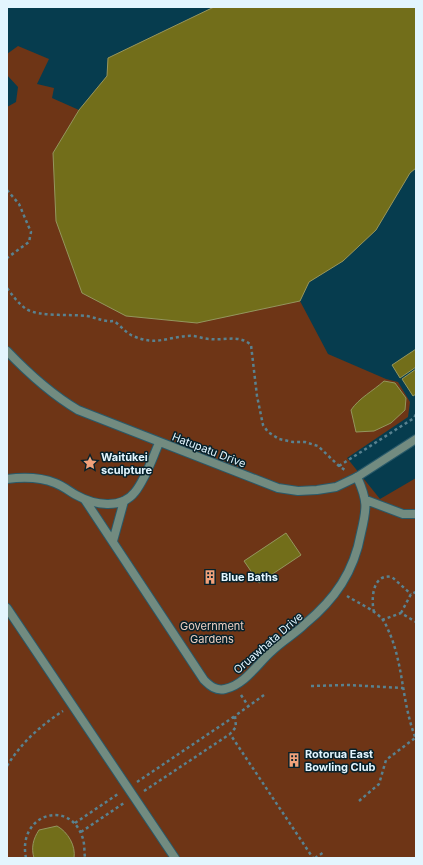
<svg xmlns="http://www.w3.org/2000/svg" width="423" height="865" viewBox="0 0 423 865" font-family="Inter,sans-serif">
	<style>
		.green { fill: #6e3516 }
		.water { fill: #726e1a; stroke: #94965e }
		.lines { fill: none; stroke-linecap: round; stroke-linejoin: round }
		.lane-casing { stroke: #295a6a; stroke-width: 10 }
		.street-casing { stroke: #295a6a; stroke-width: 10 }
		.path { stroke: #598290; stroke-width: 2.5; stroke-dasharray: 3 3; stroke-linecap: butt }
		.lane { stroke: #728b80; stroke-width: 8 }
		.street { stroke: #728b80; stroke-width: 8 }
		.labels { text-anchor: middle; stroke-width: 3; stroke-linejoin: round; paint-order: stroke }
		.street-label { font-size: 11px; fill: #e3f5fe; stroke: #06212b }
		.poi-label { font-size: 11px; font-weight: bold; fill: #e3f5fe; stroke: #06212b; text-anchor: start }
		.park-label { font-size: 11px; fill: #eecfc1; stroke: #06212b }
	</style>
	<rect width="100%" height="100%" fill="#063c4e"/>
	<path class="green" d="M214 7H416V168L410 173 376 230 343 261 309 282 300 301 328 354 386 379 398 382 410 402 408 417 347 458 380 499 416 478V858H7V107L16 102 18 87 7 75V54L18 46 49 59 37 84 54 88 52 98 79 110 107 76 108 58Z"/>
	<path class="water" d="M214 7H416V168L410 173 376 230 343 261 309 282 300 301 197 323 126 316 82 293 56 221 53 153 79 110 107 76 108 58Z
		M416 349V367L400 378 392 365Z
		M416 369V394L413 396 402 379Z
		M384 381 395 383 406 398 405 410 391 423 374 431 356 432 351 410C359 398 373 391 384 381Z
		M286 533 301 555 259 583 244 561Z
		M57 826C68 832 76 846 74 858H34C31 848 33 839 39 830Z"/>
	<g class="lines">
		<defs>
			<path id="lane" d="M85 500 204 680C210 686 216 691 225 689 245 685 258 663 272 651 282 641 295 634 305 624 335 599 354 572 361 533 367 508 368 501 357 477
				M366 500 403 514H416
				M113 541 124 501"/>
			<path id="street" d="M7 351C29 374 51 394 78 410L278 488 298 491 317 490 336 487 357 477 416 439
				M7 479C23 477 40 477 55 483 63 486 69 491 76 495 94 505 121 510 135 492 146 478 152 459 159 443
				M7 608 175 858"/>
		</defs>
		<use href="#lane" class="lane-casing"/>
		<use href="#street" class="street-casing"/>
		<path class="path" d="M7 190 19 204 31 232 29 242 7 258
			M7 288C13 296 18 303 26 309 39 317 71 314 87 316 97 318 104 322 114 321 121 326 126 333 133 336 156 346 167 337 188 336 195 335 203 339 210 339 224 341 239 334 251 345L257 396 263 425 268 432 279 439 293 442H305L318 446 339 466 345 470
			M339 466 414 418 416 414
			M347 596C358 603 375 610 383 620 386 624 388 630 390 634 404 668 402 705 416 739
			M374 612C371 600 372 573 392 577L411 594
			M401 613 411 594 416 592
			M382 620 401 613 416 622
			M311 686 348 685 403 688
			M241 695 249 707
			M264 695 235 716 236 727 230 734 313 858
			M7 766C21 743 40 726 63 711
			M137 782 235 716
			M144 791 230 734
			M359 801 379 784 386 760 415 738
			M75 823 118 794
			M81 832 124 803
			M26 858C17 814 69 799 82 836 85 843 84 851 85 858
			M315 858 324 852"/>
		<use href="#lane" class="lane"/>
		<use href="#street" class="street"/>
	</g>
	<defs>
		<symbol id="sight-bare" viewBox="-9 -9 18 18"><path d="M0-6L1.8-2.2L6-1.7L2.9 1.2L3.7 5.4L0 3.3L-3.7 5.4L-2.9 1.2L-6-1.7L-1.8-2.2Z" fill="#f1a27b" stroke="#06212b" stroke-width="2.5" paint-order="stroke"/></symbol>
		<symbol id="building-bare" viewBox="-9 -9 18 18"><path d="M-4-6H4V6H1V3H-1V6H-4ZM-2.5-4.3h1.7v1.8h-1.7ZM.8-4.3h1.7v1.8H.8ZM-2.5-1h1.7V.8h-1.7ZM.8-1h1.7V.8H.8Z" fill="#f1a27b" stroke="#06212b" stroke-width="2.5" paint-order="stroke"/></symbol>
	</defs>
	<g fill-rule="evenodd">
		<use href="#sight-bare" x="80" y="453" width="20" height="20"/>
		<use href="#building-bare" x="200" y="567" width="20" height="20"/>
		<use href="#building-bare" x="284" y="750" width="20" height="20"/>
	</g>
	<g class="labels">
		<g class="street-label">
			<text transform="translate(209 450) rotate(21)" y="4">Hatupatu Drive</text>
			<text transform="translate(268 643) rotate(-41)" y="4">Oruawhata Drive</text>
		</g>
		<g class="poi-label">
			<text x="101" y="461">Waitūkei<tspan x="101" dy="13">sculpture</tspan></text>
			<text x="221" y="581">Blue Baths</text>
			<text x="305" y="758">Rotorua East<tspan x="305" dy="13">Bowling Club</tspan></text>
		</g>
		<g class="park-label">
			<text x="212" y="630">Government<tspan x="212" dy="13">Gardens</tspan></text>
		</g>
	</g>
	<rect width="423" height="865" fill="none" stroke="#e3f5fe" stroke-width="16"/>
</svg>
